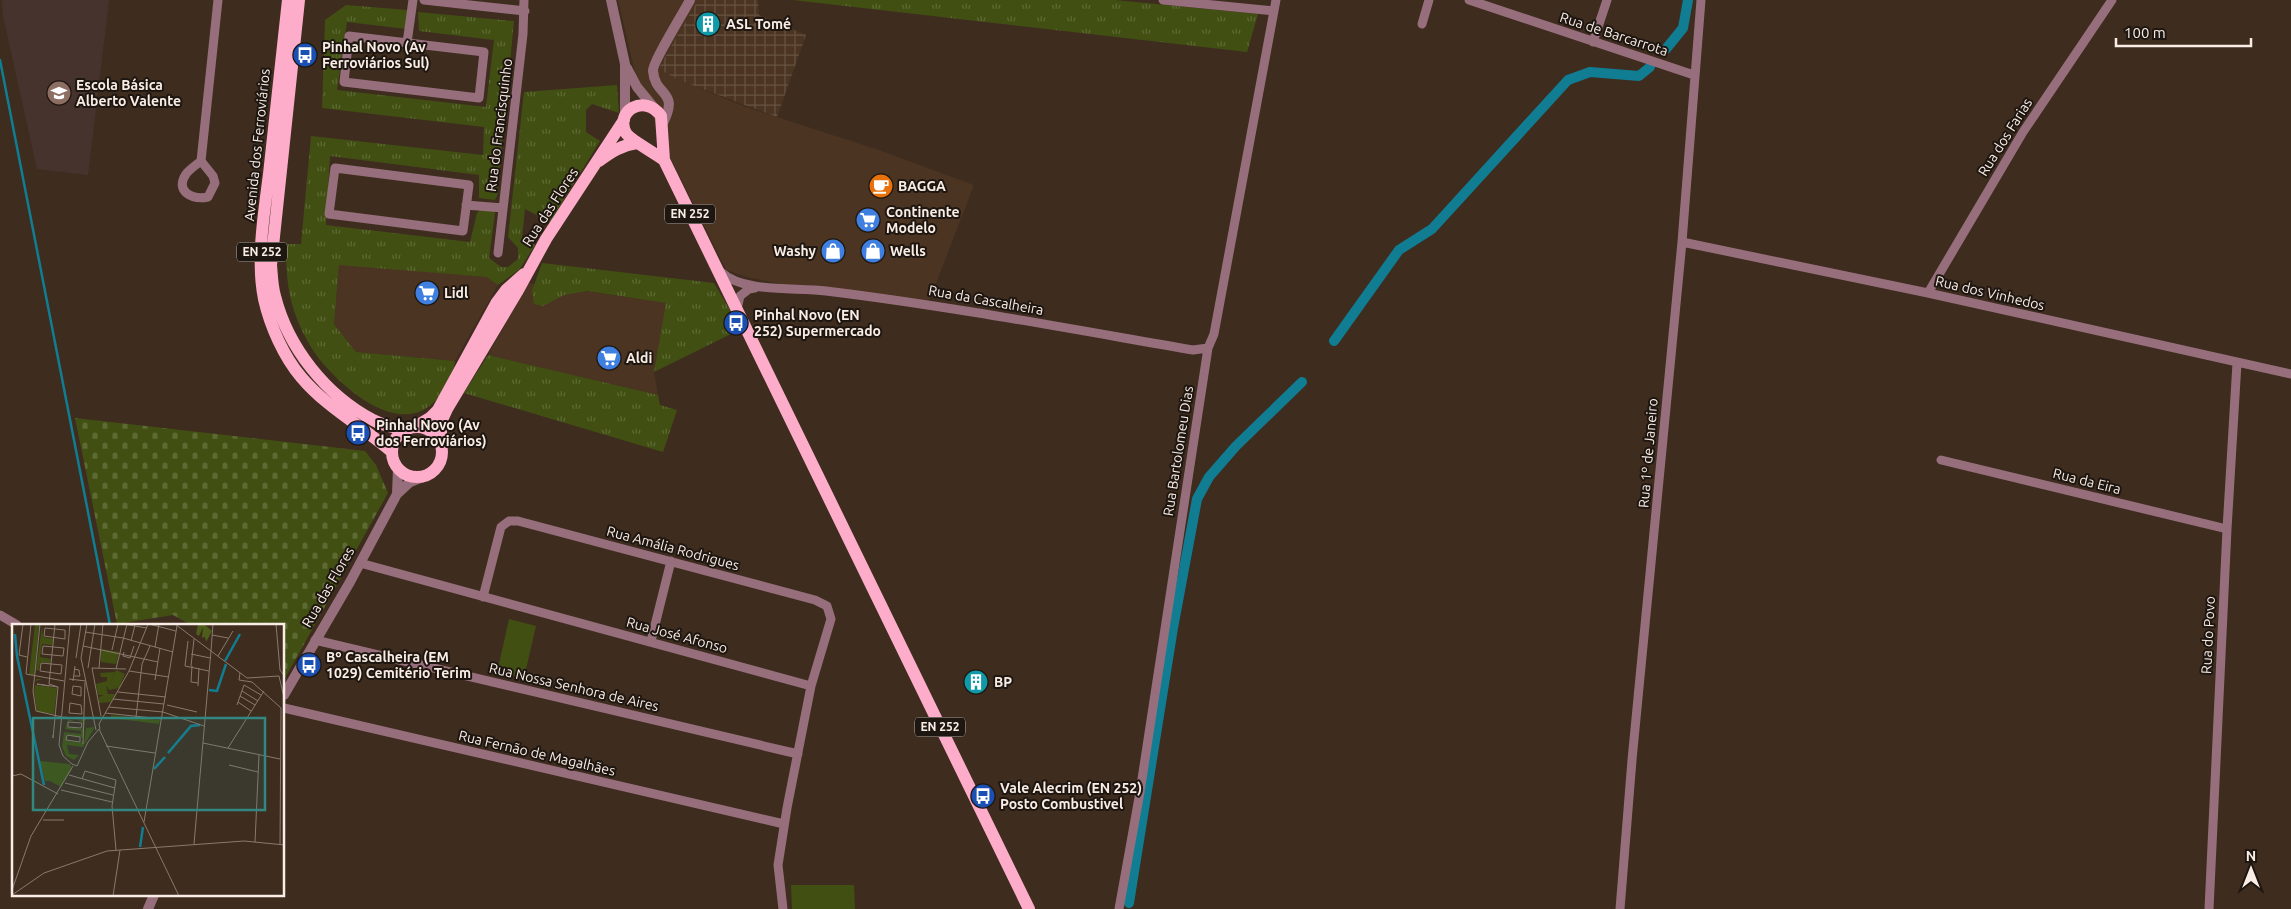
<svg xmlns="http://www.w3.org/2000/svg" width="2291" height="909" viewBox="0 0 2291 909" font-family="Ubuntu,sans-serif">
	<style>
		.built { fill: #4b3422 }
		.industrial { fill: url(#industrial-grid) }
		.education { fill: #46332d }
		.grass { fill: url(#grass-tufts) }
		.cemetery { fill: url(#cemetery-stones) }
		.garden { fill: #415012 }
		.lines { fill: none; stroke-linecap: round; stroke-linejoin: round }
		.stream { stroke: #107d93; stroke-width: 2.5 }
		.canal { stroke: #107d93; stroke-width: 10 }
		.minor { stroke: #976f7c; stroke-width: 9 }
		.tertiary { stroke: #976f7c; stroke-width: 10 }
		.primary { stroke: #fdadc9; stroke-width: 12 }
		.labels { text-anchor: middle; stroke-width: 4; stroke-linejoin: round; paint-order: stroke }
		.shield { fill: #1e1610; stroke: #b7aca5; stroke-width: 1 }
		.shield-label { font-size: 12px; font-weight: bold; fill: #f9ede5 }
		.poi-label { font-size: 14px; font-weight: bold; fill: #f9ede5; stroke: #1e1610; text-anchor: start }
		.street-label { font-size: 14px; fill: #f9ede5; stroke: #1e1610 }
		.inset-river { fill: none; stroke: #107d93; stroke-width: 2.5 }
		.inset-road { fill: none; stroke: #89796e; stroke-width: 1 }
		.view { fill: #328880; fill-opacity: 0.15; stroke: #328880; stroke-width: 2.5 }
		.inset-edge { fill: none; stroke: #f9ede5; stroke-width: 2.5 }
	</style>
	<defs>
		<pattern id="industrial-grid" width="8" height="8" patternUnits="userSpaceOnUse" patternTransform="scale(1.25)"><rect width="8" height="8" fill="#4b3422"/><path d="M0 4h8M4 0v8" fill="none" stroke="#665242"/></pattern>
		<pattern id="grass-tufts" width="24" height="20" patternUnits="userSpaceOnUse" patternTransform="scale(1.25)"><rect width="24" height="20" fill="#415012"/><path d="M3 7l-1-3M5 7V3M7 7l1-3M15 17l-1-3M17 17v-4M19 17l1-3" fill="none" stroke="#5d6a34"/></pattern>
		<pattern id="cemetery-stones" width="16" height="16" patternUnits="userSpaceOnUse" patternTransform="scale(1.25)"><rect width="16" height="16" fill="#415012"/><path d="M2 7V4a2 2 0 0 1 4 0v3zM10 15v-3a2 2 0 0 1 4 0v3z" fill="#5d6a34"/></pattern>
	</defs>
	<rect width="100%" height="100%" fill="#3e2c1f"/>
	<path class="built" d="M618 0H698L658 69 681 81 746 107 876 149 974 185 926 309 805 289 747 277 726 270 669 155 637 81Z
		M339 264 490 277 498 285 455 361 356 352 334 324Z
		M529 283 667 303 654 372 658 395 488 355Z"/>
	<path class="industrial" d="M698 0H758L759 15 806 35 777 117 681 81 658 69Z"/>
	<path class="education" d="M2 0H109L88 175 37 169 3 16Z"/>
	<path class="grass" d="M793 0H1115L1258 14 1247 52Z
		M346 5 407 10V29L347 22 337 90 486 107 494 40 419 31 418 12 514 21 497 196 495 200 479 198V175L330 156 326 225 470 242 477 213 480 210H493L495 213 489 258 501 267H508L518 259V248L508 237 524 92 617 85 619 113 592 104 586 110V132L600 141 550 222 525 209 522 237 535 245 520 269 498 285 487 277 339 265 334 324 356 352 455 361 454 367C449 377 444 391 436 400 403 436 353 396 329 370 315 356 304 337 297 319 287 294 286 270 286 244H301L311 136 483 155 484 127 322 108 325 20Z
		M542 263 714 283 741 329 654 372 666 303 587 291 564 295 543 306 534 304 532 291Z
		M488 355 658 395 660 405 677 410 663 452 464 393Z"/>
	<path class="cemetery" d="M75 418 365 451 376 465 388 493 284 680V625H191L173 615 117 624Z"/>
	<path class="garden" d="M509 619 536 626 524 678 497 673Z
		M791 885H854L855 909H792Z"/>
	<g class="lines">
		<path class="stream" d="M0 60 110 625"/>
		<path class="canal" d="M1666 49 1683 28 1688 0
			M1334 341 1399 250 1432 229 1568 80 1590 72 1639 76 1650 67
			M1129 903 1173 628 1197 499 1209 477 1236 446 1302 382"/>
		<path class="minor" d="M424 0 525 11
			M1163 0 1274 11
			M1469 0 1694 75
			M1422 24 1429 0
			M349 36 484 52 479 98 344 82Z
			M1593 42 1607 0
			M407 43 413 0
			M201 161C196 165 190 169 186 174 174 192 193 200 208 197L215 183 213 176 201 161 218 0
			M335 168 469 185 463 231 329 214Z
			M466 205 503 208
			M1682 242 1928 293 2291 374
			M498 253 523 34 524 0
			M721 272C743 293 795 287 826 291 949 306 1071 329 1193 350L1208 348
			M1928 293 2023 132 2112 0
			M737 309 740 296 749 289 755 288
			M1941 460 2227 529
			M360 563 811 686
			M483 597 501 527 509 521H518L815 600 827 606 831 619 811 686 787 808 778 865 783 909
			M0 615 17 625
			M315 640 798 754
			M651 641 671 561
			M284 708 784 824
			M1119 909 1140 792 1208 348 1214 334 1276 0
			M1620 909 1632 760 1682 242 1701 0
			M2209 909 2227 529 2237 363"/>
		<path class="tertiary" d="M611 0 625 64V115
			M627 68 637 87 655 109
			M663 123C680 90 655 97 653 71 652 63 684 12 690 0
			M397 494 398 468
			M284 695 350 582 397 494 410 482 423 477
			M148 909 154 895"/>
		<path class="primary" d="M288 0C282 58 275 116 269 174 264 214 256 259 264 299 270 326 284 357 301 377 327 408 362 426 392 452
			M299 0 271 265C272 275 272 286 275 296 288 348 326 395 373 420 383 426 395 427 406 430
			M664 160C656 154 629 139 626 133 614 111 645 93 661 116L664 160 1029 909
			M599 161C611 152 622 145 637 143
			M392 452a25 25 0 1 1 50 0a25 25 0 1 1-50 0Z
			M415 427 430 418 438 410 497 302 506 290 524 274
			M441 443V422L447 409 517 292 546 239 624 120"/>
	</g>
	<defs>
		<symbol id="building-disc" viewBox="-11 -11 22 22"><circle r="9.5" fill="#0f9aa8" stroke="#1e1610"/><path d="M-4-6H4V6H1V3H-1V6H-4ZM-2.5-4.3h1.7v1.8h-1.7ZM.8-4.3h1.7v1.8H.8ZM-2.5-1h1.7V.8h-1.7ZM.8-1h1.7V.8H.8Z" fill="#fff"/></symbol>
		<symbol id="bus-disc" viewBox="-11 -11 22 22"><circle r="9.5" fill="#1a4fb4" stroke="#1e1610"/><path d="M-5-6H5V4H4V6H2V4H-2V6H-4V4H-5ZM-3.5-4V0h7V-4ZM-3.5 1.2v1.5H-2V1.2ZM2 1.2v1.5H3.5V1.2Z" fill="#fff"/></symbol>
		<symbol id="school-disc" viewBox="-11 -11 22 22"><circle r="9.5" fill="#8d6e63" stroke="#1e1610"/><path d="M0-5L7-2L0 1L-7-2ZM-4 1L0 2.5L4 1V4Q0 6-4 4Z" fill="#fff"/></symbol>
		<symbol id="cafe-disc" viewBox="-11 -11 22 22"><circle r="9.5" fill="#e8710a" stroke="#1e1610"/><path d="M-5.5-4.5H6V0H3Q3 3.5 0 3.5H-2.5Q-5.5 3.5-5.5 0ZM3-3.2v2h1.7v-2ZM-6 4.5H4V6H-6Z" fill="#fff"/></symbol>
		<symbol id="supermarket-disc" viewBox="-11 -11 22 22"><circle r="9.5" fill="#3f7fe0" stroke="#1e1610"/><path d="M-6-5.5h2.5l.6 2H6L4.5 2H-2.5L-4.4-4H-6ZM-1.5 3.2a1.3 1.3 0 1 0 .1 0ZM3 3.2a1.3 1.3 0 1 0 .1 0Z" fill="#fff"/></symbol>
		<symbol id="shop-disc" viewBox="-11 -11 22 22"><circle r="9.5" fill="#3f7fe0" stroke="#1e1610"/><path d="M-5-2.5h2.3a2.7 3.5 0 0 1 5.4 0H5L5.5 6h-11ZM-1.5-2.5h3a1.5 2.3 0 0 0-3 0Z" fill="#fff"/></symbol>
	</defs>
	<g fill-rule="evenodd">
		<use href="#building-disc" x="694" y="10" width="28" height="28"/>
		<use href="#bus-disc" x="291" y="41" width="28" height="28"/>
		<use href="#school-disc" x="45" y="79" width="28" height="28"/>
		<use href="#cafe-disc" x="867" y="172" width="28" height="28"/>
		<use href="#supermarket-disc" x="854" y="206" width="28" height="28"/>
		<use href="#shop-disc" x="819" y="237" width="28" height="28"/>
		<use href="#shop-disc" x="859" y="237" width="28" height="28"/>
		<use href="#supermarket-disc" x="413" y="279" width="28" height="28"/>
		<use href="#bus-disc" x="722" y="309" width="28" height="28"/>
		<use href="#supermarket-disc" x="595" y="344" width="28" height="28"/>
		<use href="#bus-disc" x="344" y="419" width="28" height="28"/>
		<use href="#bus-disc" x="295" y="651" width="28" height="28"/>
		<use href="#building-disc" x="962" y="668" width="28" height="28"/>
		<use href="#bus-disc" x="969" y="782" width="28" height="28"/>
	</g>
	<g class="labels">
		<g class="shield">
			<rect x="665" y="204.5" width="50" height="19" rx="4"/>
			<rect x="237" y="242.5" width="50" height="19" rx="4"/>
			<rect x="915" y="717.5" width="50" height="19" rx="4"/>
		</g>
		<g class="shield-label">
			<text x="690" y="218">EN 252</text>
			<text x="262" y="256">EN 252</text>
			<text x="940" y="731">EN 252</text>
		</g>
		<g class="poi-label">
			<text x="726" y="29">ASL Tomé</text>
			<text x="322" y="52">Pinhal Novo (Av<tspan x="322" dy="16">Ferroviários Sul)</tspan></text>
			<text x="76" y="90">Escola Básica<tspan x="76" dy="16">Alberto Valente</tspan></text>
			<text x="898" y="191">BAGGA</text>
			<text x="886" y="217">Continente<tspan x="886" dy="16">Modelo</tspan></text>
			<text x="816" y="256" text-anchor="end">Washy</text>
			<text x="890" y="256">Wells</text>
			<text x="444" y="298">Lidl</text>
			<text x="754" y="320">Pinhal Novo (EN<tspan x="754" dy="16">252) Supermercado</tspan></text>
			<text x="626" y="363">Aldi</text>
			<text x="376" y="430">Pinhal Novo (Av<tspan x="376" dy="16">dos Ferroviários)</tspan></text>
			<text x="326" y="662">Bº Cascalheira (EM<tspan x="326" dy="16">1029) Cemitério Terim</tspan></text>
			<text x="994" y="687">BP</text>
			<text x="1000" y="793">Vale Alecrim (EN 252)<tspan x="1000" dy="16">Posto Combustivel</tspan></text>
		</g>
		<g class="street-label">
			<text transform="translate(1614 34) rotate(18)" y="5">Rua de Barcarrota</text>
			<text transform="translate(499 125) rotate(-83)" y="5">Rua do Francisquinho</text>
			<text transform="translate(2005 137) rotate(-58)" y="5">Rua dos Farias</text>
			<text transform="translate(257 145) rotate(-84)" y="5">Avenida dos Ferroviários</text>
			<text transform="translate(550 207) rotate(-57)" y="5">Rua das Flores</text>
			<text transform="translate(1990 293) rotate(13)" y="5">Rua dos Vinhedos</text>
			<text transform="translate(986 300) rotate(10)" y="5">Rua da Cascalheira</text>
			<text transform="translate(1178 451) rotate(-81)" y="5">Rua Bartolomeu Dias</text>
			<text transform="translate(1648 453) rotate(-85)" y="5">Rua 1º de Janeiro</text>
			<text transform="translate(2087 481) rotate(14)" y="5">Rua da Eira</text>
			<text transform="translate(673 548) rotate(15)" y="5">Rua Amália Rodrigues</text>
			<text transform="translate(328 587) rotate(-60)" y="5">Rua das Flores</text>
			<text transform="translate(677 635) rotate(15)" y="5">Rua José Afonso</text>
			<text transform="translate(2208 635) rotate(-87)" y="5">Rua do Povo</text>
			<text transform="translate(574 687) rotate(13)" y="5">Rua Nossa Senhora de Aires</text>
			<text transform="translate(537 753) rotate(13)" y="5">Rua Fernão de Magalhães</text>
		</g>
	</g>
	<g transform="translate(12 624)">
		<rect width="272" height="272" fill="#3e2c1f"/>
		<path d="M23 0H27L22 51H17ZM30 2 31 13 41 15 40 21 30 20 28 33 39 35 38 39 28 38 27 46H24ZM103 48 98 60 107 64 97 66 94 61 96 70H103L99 78 87 79V73L92 71H86L84 60 95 57V53H89L88 49ZM24 55H30L24 57 23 61 45 64 42 90 25 88 22 68ZM99 91 148 96 147 100 99 94ZM56 95 62 97H56L55 103 70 105 71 98 63 95 73 96 71 114 54 110V117L68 119 71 116 72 121 74 104 83 103 71 123 55 121 57 130 67 131 62 136 54 132 50 123 52 108 69 110V107L53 105Z" fill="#415012"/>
		<path d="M186 0 193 1 200 7 194 18 193 13 190 14 191 3 187 12 184 10Z" fill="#4d5d1a"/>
		<path d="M104 46 113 50 107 64 98 60ZM28 137 58 140 60 144 49 163 38 157H33Z" fill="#415012"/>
		<path d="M88 25 107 28 104 40 89 38Z" fill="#415012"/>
		<path class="inset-river" d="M3 10 5 32 32 161M213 37 228 10M197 66 205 67 214 40M156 129 179 102 188 101M142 145 153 133M128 223 131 203"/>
		<path class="inset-road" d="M11 0 7 31 15 33M19 0 14 50 52 57M28 0 21 67 24 87 50 93M58 0 47 121 51 132 60 140M75 0 69 34 84 106M111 0 135 4M137 0 164 7M163 0 199 27 182 220M201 0 199 27 235 54 267 52 273 78M264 0 268 46 273 53M33 4 53 6V15L32 12ZM73 8 111 14 161 28M200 11 216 14M119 17 123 1M176 17 173 42 197 47M31 22 52 24 51 32 30 30ZM71 22 146 38M143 23 147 0M100 26 106 0M112 28 111 32 118 34 122 22M179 30 198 34M206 32 221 7M64 34 69 0M29 39 50 41 49 50 28 47ZM179 42 182 15M180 42 179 58 186 59M76 44 83 0M80 44 89 92M80 44 114 45M87 44 91 0M104 45 115 0M117 47 136 0M117 47 157 53M228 49 227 56 240 58 269 84 268 221M62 52H68L67 46 62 45M57 55 74 57M143 56 148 24M61 57 63 42M37 60 43 0M37 62 25 60 46 63 37 60M61 62 69 63V72L60 70ZM186 62 187 44M230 67 246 77M106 68 154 73M228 72 243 81M101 75 152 80M226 78 239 87M58 79 69 81 70 90 57 89ZM155 81 185 88M225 81 232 61 249 71M97 83 151 88 192 102M93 89 150 95M51 93 74 95M124 93 130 40 138 22M56 98 70 99 69 104 56 103ZM88 105 87 100 117 47M41 111V114L46 63M55 111 68 113V118L54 116ZM191 119 268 135M71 120 73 58M94 122 143 129M216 124 252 67M60 140 65 142 76 118 87 105 167 272M217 141 246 148M57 151 103 164M0 152 9 150 46 170M70 155 73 147 104 156 100 182 104 226M53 159 101 171M49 166 100 178M31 196H52M132 198 165 2M243 218 247 131M0 266 19 212 61 142M0 271 32 249 95 227 232 217 273 221M101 272 108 226"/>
		<path class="view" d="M21 94H253V186H21Z"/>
		<rect width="272" height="272" class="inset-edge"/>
	</g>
	<g transform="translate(2251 869)" stroke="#1e1610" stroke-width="4" paint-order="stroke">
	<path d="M0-4L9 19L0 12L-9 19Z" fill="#f9ede5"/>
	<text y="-8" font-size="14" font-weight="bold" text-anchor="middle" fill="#f9ede5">N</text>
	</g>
	<path d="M2116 38v8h135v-8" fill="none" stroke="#f9ede5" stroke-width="2.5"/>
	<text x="2124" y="38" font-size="15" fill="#f9ede5" stroke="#1e1610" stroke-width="4" paint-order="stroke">100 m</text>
</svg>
